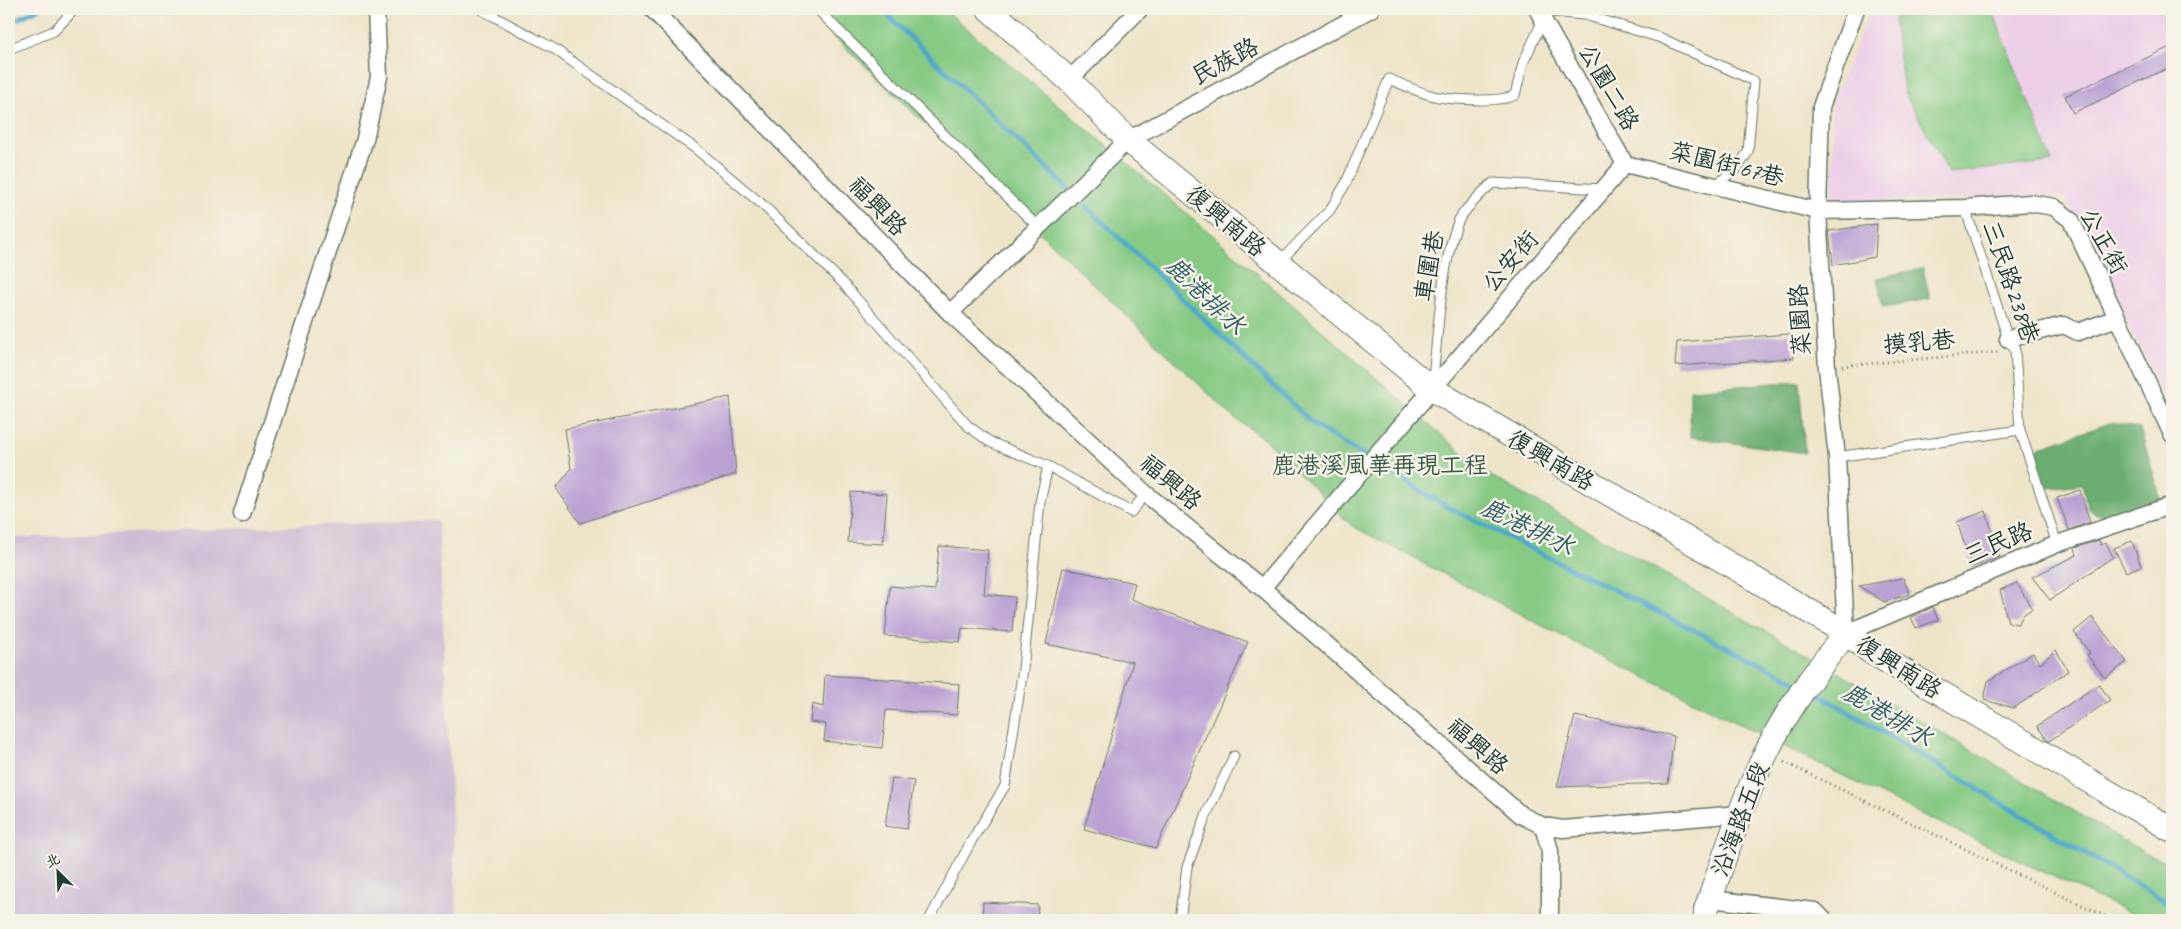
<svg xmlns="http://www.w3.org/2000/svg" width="2181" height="929" viewBox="0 0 2181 929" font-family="Caveat,'LXGW WenKai TC',sans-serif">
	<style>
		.built { fill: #edd0e8 }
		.industrial { fill: #ccbed4 }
		.green { fill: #86ca84; stroke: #52845c }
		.forest { fill: #6cae72; stroke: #467653 }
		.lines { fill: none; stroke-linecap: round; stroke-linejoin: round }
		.stream { stroke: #4ea7cc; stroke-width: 5 }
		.building { fill: #baa1d4 }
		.lane-casing { stroke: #677868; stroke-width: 11 }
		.street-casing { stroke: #677868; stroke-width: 19 }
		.secondary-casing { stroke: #677868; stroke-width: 26 }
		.path { stroke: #677868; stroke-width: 3; stroke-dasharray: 1 4; stroke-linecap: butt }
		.lane { stroke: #fff; stroke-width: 9 }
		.street { stroke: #fff; stroke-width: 16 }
		.secondary { stroke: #fff; stroke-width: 24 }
		.labels { text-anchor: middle; stroke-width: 5; stroke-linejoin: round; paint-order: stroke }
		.street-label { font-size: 24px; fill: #1f3d34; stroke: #f7f3e8 }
		.park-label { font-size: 24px; fill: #345944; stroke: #f7f3e8 }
		.water-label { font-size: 25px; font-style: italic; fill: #2d5d62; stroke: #f7f3e8 }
	</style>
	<rect width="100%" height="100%" fill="#f7f3e8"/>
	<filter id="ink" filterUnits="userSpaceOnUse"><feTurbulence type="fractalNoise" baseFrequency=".02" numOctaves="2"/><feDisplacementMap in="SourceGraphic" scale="10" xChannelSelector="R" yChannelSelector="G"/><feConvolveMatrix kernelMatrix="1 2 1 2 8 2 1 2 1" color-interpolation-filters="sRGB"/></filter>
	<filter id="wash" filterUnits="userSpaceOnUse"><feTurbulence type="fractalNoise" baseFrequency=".0096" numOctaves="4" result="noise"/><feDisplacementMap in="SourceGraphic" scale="20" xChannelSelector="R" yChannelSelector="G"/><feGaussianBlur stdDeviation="1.12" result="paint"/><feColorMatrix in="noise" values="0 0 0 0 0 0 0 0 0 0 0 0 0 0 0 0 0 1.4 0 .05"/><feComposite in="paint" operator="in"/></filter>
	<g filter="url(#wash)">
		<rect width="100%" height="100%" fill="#eee5c9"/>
		<path class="built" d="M1871 9H2161L2172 33V415L2064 196 1833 202 1832 102Z"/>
		<path class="industrial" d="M438 520 457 920H9V538Z"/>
		<path class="green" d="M805 9H944L1216 238 1484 472 1826 665 2142 851 2172 865V920H2145L1908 808 1564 637 1352 526 1263 438 1233 417Z
			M1910 9H1992L2052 162 1949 173 1904 92 1894 19Z"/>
		<path class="forest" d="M1923 268 1930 299 1883 307 1877 278Z
			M1799 381 1805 453 1690 437V390Z
			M2113 422 2140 429 2161 499 2106 519 2088 509 2082 484 2039 489 2038 448Z"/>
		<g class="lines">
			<path class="stream" d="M881 9 1314 425 1446 506 1800 683
				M9 23 38 9
				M1812 690 2172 905"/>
		</g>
		<g id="blocks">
			<path class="building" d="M2172 46V66L2073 113 2065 96Z
				M1877 224 1875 257 1833 265 1829 231Z
				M1790 334 1794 358 1675 366 1677 342Z
				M730 397 736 474 580 523 556 488 571 469 565 429Z
				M2080 490 2090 522 2069 530 2057 498Z
				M851 492 887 494 883 544 848 542Z
				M1986 511 2000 557 1972 567 1957 522Z
				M2099 540 2101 545 2106 543 2113 557 2050 600 2032 577 2077 555 2075 548Z
				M2132 541 2141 566 2126 572 2114 548Z
				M939 546 988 550 984 594 1015 597 1012 632 962 628 960 642 885 636 890 586 935 590Z
				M1063 568 1135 583 1131 599 1248 642 1156 848 1084 829 1133 662 1046 644Z
				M1903 578 1910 594 1884 602 1859 586Z
				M2017 583 2032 609 2024 614 2018 624 2008 622 2000 590Z
				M1933 607 1938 620 1916 628 1911 617Z
				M2092 617 2127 662 2105 678 2087 655 2090 653 2074 632Z
				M2056 650 2068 671 2014 708 1984 700 1988 681 2033 653 2040 664Z
				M825 675 959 684 957 715 886 710 882 748 824 741 826 724 810 722 812 704 823 707Z
				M2099 684 2110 700 2049 741 2047 740 2037 726Z
				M1575 716 1674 736 1668 783 1557 787Z
				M892 778 914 781 907 829 885 826Z
				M983 902 1038 905 1037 920H982Z"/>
		</g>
	</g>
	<g filter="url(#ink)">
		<use href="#blocks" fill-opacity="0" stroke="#677868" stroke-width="1"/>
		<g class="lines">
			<defs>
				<path id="lane" d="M480 9 553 48 696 149 764 206 842 282 968 426 990 442 1048 466 1040 502 1023 669 1005 786 972 840 929 920
					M817 9 1039 228
					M1538 11 1585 15 1661 38 1754 81 1748 152 1738 167 1717 184
					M9 49 54 31 75 9
					M1965 208 2008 339 2015 350 2020 430 2057 544
					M1279 262 1330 210 1346 183 1389 79C1403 85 1416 91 1430 95 1447 100 1500 103 1515 95L1523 63 1543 20
					M1432 387C1438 337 1440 269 1458 222 1461 213 1485 189 1493 183L1603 189
					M1837 457 2020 430
					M1048 466 1131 512 1146 494
					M1180 920 1187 867 1207 813 1234 756"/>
				<path id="street" d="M652 9 950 313 1146 494 1262 588 1521 815 1543 826 1563 829 1739 814
					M1537 9 1625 164
					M1856 9 1821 107 1818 211 1827 368 1837 457 1846 633 2057 544 2172 505
					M1069 80 1140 9
					M1625 164 1818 211 1965 208 2030 203 2054 207 2071 220 2172 434
					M950 313 1128 140 1371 9
					M2008 339 2064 325 2078 332 2117 318
					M242 514 365 139 379 77 376 9
					M1262 588 1625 164
					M1543 826 1550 851V920
					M1710 899 1815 911 1824 920"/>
				<path id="secondary" d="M989 9 1069 80 1128 140 1432 389 1846 633 1870 651 2172 830
					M1706 920V910C1725 857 1741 804 1766 753 1787 709 1816 671 1846 633"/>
			</defs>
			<use href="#lane" class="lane-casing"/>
			<use href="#street" class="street-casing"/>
			<use href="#secondary" class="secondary-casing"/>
			<path class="path" d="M1842 366 1998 352
				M1784 762 2113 920"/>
			<use href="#lane" class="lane"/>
			<use href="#street" class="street"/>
			<use href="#secondary" class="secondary"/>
		</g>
	</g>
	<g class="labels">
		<g class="street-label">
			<text transform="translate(1225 61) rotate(-28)" y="8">民族路</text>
			<text transform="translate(1609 87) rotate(60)" y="8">公園二路</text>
			<text transform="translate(1727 164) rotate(14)" y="8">菜園街67巷</text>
			<text transform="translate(878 206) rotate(46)" y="8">福興路</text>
			<text transform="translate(1226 221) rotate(40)" y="8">復興南路</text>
			<text transform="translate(2104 241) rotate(61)" y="8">公正街</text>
			<text transform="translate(1510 261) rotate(-49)" y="8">公安街</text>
			<text transform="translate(1429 266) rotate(-80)" y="8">車圍巷</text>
			<text transform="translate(2011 282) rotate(71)" y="8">三民路238巷</text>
			<text transform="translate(1800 320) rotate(-93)" y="8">菜園路</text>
			<text transform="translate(1919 342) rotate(-5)" y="8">摸乳巷</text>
			<text transform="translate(1551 460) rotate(30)" y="8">復興南路</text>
			<text transform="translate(1171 482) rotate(40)" y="8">福興路</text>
			<text transform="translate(1998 543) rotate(-23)" y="8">三民路</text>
			<text transform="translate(1899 667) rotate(32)" y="8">復興南路</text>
			<text transform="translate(1478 746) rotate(41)" y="8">福興路</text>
			<text transform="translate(1740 819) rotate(-69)" y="8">沿海路五段</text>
		</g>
		<g class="park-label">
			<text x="1380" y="473">鹿港溪風華再現工程</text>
		</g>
		<g class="water-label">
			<text transform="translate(1206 295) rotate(44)" y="9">鹿港排水</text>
			<text transform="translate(1528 526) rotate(26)" y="9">鹿港排水</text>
			<text transform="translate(1888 714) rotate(31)" y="9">鹿港排水</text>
		</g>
	</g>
	<rect width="2181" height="929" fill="none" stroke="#f7f3e8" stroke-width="30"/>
	<g transform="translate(58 872) rotate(336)" stroke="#f7f3e8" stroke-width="4" paint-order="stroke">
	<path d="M0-4L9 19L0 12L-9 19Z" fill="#1f3d34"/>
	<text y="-8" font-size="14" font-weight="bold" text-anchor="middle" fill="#1f3d34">北</text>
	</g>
</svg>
